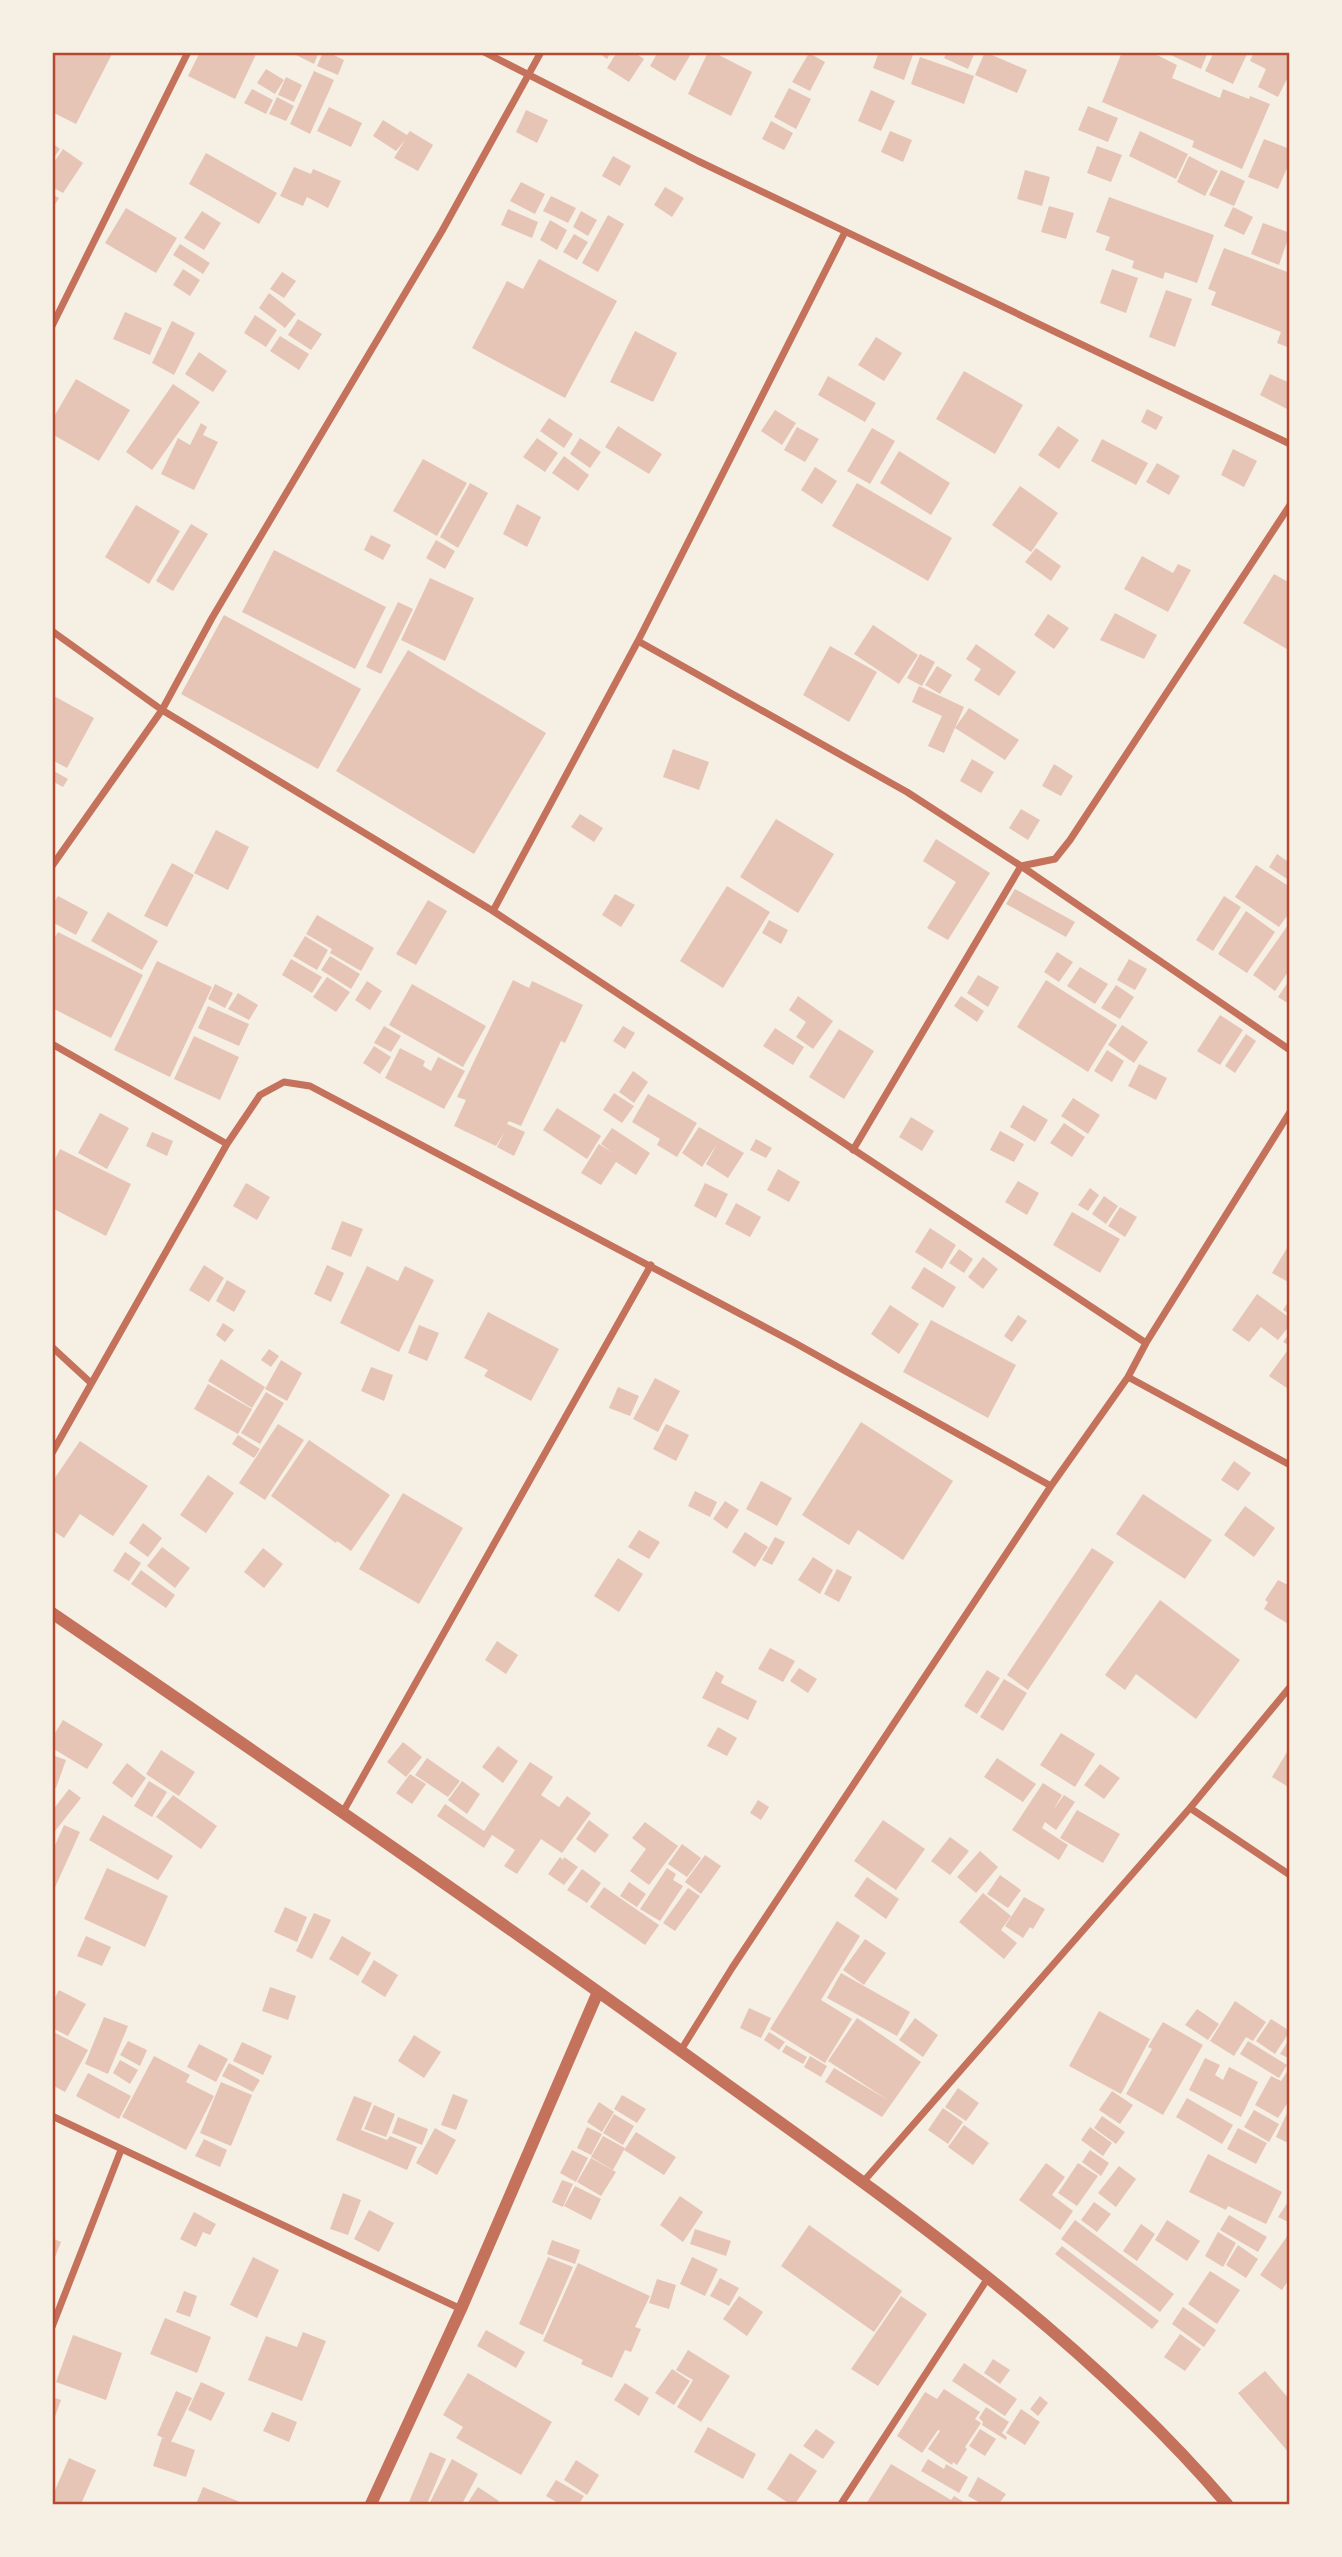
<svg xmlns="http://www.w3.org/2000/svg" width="1342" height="2557" viewBox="0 0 1342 2557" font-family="Quicksand,sans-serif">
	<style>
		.building { fill: #e6c5b7 }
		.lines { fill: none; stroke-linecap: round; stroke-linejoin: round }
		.minor { stroke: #c5725c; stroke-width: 7 }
		.tertiary { stroke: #c5725c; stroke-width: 12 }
		.neatline { fill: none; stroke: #b5482f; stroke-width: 2.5 }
	</style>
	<rect width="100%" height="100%" fill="#f6efe4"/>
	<path class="building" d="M52 52H113L76 124 52 112Z
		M200 52H257L235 99 188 76Z
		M290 52H319L314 64Z
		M323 52H328L344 60 338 75 317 66Z
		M597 52H611L607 59Z
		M617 52H634L644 59 629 82 607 68Z
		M658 52H692L675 81 650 66Z
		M708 52H713L752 72 731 116 688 94Z
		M879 52H914L904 80 873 68Z
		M947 52H975L968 69 944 58Z
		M985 52 1027 70 1017 93 975 75Z
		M1122 52H1151L1177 65 1172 78 1220 98 1223 89 1249 99 1250 96 1270 104 1242 169 1192 147 1194 141 1102 102Z
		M1164 52H1208L1201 69Z
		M1214 52H1248L1233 84 1205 71Z
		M1254 52H1290V73L1278 97 1258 87 1266 69 1250 61Z
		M809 53 825 62 810 91 792 82Z
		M920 57 974 76 964 104 911 84Z
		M266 69 284 80 275 94 257 83Z
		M314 71 334 80 310 134 290 124Z
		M286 77 302 85 294 102 278 95Z
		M789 88 811 99 796 129 774 117Z
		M252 89 273 100 266 114 244 103Z
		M871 90 895 101 881 131 858 121Z
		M277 97 294 106 286 121 269 114Z
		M1088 106 1118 118 1108 142 1078 130Z
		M329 107 362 123 351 147 317 131Z
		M526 110 548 120 537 143 516 132Z
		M383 120 407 135 410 131 433 145 418 171 394 158 405 140 396 151 373 136Z
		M771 121 793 133 784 150 762 139Z
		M890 131 912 140 903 162 881 152Z
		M1140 131 1188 154 1176 179 1129 156Z
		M1264 139 1290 149V161L1278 189 1248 177Z
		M52 143 60 149 52 160Z
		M1097 146 1122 155 1111 182 1087 173Z
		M63 149 83 163 63 193 52 187V165Z
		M206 153 277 193 259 224 189 184Z
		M613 156 631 166 620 186 602 176Z
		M1189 156 1218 171 1205 196 1177 182Z
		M294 167 311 174 313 169 341 181 328 208 307 197 303 206 280 196Z
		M1025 170 1050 177 1042 206 1017 199Z
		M1221 170 1245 181 1234 206 1209 195Z
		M521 182 545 194 535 214 510 201Z
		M665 187 684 198 672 217 654 205Z
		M52 194 59 198 52 209Z
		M551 196 576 208 568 223 543 211Z
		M1109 197 1214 235 1197 283 1165 272 1163 279 1132 268 1134 261 1105 250 1110 237 1096 232Z
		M1049 206 1074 213 1066 239 1041 232Z
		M1233 207 1253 217 1244 235 1224 226Z
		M126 208 177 238 156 273 105 243Z
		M508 209 538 222 532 238 501 225Z
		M202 211 221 223 204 250 184 238Z
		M581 211 597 220 588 236 573 227Z
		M608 215 624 224 598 272 582 263Z
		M550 220 567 230 557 250 540 240Z
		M1263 223 1290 233 1279 265 1251 254Z
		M574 234 588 242 577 260 563 252Z
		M180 244 210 263 203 274 173 255Z
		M1224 248 1290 273V348L1277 343 1281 332 1211 305 1216 292 1208 289Z
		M539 259 617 301 565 398 472 348 507 281 523 289Z
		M183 269 200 280 190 296 173 285Z
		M1112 269 1138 278 1126 313 1100 303Z
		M282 272 296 281 284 298 270 289Z
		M1166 290 1192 299 1175 347 1149 337Z
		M269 293 296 314 285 328 259 308Z
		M125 312 162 328 150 355 113 339Z
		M255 315 277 330 266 347 244 333Z
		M298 319 322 334 311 350 288 335Z
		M172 321 195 333 174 375 152 363Z
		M635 331 677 353 653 402 610 382Z
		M280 336 309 354 299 370 270 351Z
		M876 337 902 353 884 381 858 365Z
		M199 352 227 371 213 392 185 374Z
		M964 371 1023 405 995 454 936 419Z
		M1270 374 1290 383 1287 409 1260 395Z
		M828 376 876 403 865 422 818 395Z
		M76 379 130 410 99 461 52 434V420Z
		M173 384 200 402 152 470 126 452Z
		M1147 409 1163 417 1156 430 1141 422Z
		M775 410 796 423 782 445 761 431Z
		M549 418 573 434 564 448 540 431Z
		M201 423 207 427 203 435 218 442 194 490 161 474 178 438 190 445Z
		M618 426 662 454 649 474 605 447Z
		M1058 426 1079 440 1059 469 1038 455Z
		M797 427 819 439 805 462 784 450Z
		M872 428 895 441 870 484 847 471Z
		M537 438 558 453 545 472 523 457Z
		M580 438 601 452 590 468 570 454Z
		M1102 439 1148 463 1136 485 1091 461Z
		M1233 449 1257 461 1244 487 1221 475Z
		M899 451 950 483 931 515 880 483Z
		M564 456 589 475 578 491 552 473Z
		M423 459 467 483 437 536 393 511Z
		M1157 463 1180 476 1169 495 1146 482Z
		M815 467 837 481 822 504 801 490Z
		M470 483 488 493 458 548 440 537Z
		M857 483 952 538 928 581 832 526Z
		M1020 486 1058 513 1031 552 992 525Z
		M517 504 541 517 527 547 503 534Z
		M136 505 180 531 149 584 105 557Z
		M191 524 208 534 173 591 156 581Z
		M371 535 391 545 383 560 364 550Z
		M436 540 455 551 445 569 426 558Z
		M1036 548 1061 566 1051 581 1025 562Z
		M274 550 386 607 355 669 242 612Z
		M1142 556 1173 573 1178 564 1191 570 1168 612 1124 589Z
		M1274 574 1290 583V651L1243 623Z
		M430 578 474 598 445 661 401 640Z
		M398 602 413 609 381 674 366 667Z
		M1115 613 1157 635 1144 659 1100 640Z
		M1048 614 1069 628 1054 649 1034 635Z
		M224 615 361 689 318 769 181 694Z
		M873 625 918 655 899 684 854 654Z
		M976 644 1016 672 999 696 974 680 981 669 966 659Z
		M830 646 877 672 849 722 803 695Z
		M408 650 546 733 474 854 336 771Z
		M920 654 935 662 922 686 907 678Z
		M937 666 952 675 940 694 925 685Z
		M919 686 964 707 944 753 928 746 942 716 912 702Z
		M52 695 94 718 67 768 52 760Z
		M969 708 1019 740 1005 760 955 728Z
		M673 749 709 762 699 790 663 777Z
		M972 759 994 772 981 793 960 781Z
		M1054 764 1073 776 1061 796 1042 786Z
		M52 770 68 779 63 787 52 781Z
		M1021 809 1040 820 1028 840 1009 828Z
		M580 814 603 828 594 842 571 827Z
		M776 819 834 854 798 913 740 877Z
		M216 830 249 847 228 890 194 873Z
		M936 839 990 873 948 940 927 928 956 882 923 861Z
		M1277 854 1290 863V881L1269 867Z
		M172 863 194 875 167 927 144 916Z
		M1256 865 1290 887V912L1279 927 1235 897Z
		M727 886 770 912 723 988 680 961Z
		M1015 889 1075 922 1066 937 1006 904Z
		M615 894 635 905 621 927 602 915Z
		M58 896 88 912 76 935 52 922V905Z
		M1224 896 1241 907 1213 951 1196 940Z
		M428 900 447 911 416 965 396 954Z
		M1246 911 1275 932 1247 973 1218 954Z
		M108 912 158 941 142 970 91 941Z
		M317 915 374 948 361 971 330 953 332 949 306 934Z
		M769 920 788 930 781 944 762 933Z
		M1290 922V969L1275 991 1253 975Z
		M58 932 143 975 111 1038 52 1008V942Z
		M305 936 328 950 317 970 293 956Z
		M1057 952 1073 962 1059 982 1044 972Z
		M330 956 360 974 351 989 321 970Z
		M291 959 322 977 312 993 282 975Z
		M1129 959 1147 969 1135 990 1117 980Z
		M157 961 212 987 170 1077 114 1050Z
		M1080 967 1108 984 1095 1004 1067 986Z
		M978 975 999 987 988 1007 967 993Z
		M327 977 350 992 336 1012 313 997Z
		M1290 979V1002L1289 1004 1278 997Z
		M513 980 529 988 532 981 583 1005 565 1043 561 1041 521 1126 509 1121 507 1124 525 1132 514 1156 497 1147 504 1133 496 1146 454 1126 466 1100 457 1097Z
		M1046 980 1117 1025 1088 1072 1017 1027Z
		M367 981 382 991 370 1010 355 1000Z
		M215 984 233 993 225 1008 208 999Z
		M412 984 486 1026 463 1067 389 1025Z
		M1116 985 1134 997 1120 1019 1101 1008Z
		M238 993 258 1005 249 1020 228 1009Z
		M798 996 833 1021 813 1049 796 1037 806 1022 789 1010Z
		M961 996 984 1011 977 1022 954 1006Z
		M208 1006 249 1024 239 1046 198 1028Z
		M1220 1015 1243 1030 1220 1065 1197 1051Z
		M1122 1025 1148 1042 1134 1063 1108 1045Z
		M384 1026 401 1036 391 1052 374 1043Z
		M623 1026 635 1033 625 1049 613 1041Z
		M775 1028 804 1047 793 1065 763 1046Z
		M839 1029 874 1051 844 1099 809 1077Z
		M1246 1034 1256 1041 1235 1073 1225 1066Z
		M194 1036 239 1057 220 1100 174 1079Z
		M374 1046 391 1057 380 1074 363 1063Z
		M400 1048 425 1061 423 1066 431 1071 438 1057 465 1071 444 1109 385 1078Z
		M1107 1050 1124 1061 1112 1082 1094 1071Z
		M1139 1064 1167 1078 1156 1100 1128 1086Z
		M633 1071 648 1082 634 1103 619 1092Z
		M614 1093 634 1106 622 1123 603 1110Z
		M648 1094 697 1123 677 1157 657 1145 660 1139 632 1122Z
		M1073 1098 1100 1115 1088 1134 1061 1116Z
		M1023 1105 1048 1120 1035 1142 1010 1127Z
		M557 1108 601 1136 587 1159 543 1130Z
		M100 1113 129 1128 107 1169 78 1153Z
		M911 1117 934 1131 922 1151 899 1137Z
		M1064 1123 1085 1137 1072 1157 1050 1143Z
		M699 1127 744 1153 728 1178 706 1164 717 1144 702 1167 682 1153Z
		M612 1128 650 1153 636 1175 616 1162 601 1185 581 1173 599 1144 613 1153 601 1144Z
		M1000 1131 1024 1144 1014 1162 990 1150Z
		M152 1132 173 1141 167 1156 146 1146Z
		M756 1139 772 1148 766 1158 750 1150Z
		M60 1149 131 1184 106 1236 52 1208V1165Z
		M778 1169 800 1182 789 1202 767 1190Z
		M1018 1181 1039 1193 1027 1215 1005 1202Z
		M246 1183 270 1197 257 1220 233 1206Z
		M705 1183 728 1194 716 1218 694 1206Z
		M1090 1188 1099 1195 1088 1211 1078 1205Z
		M1104 1196 1118 1206 1106 1224 1092 1214Z
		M736 1203 761 1217 750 1237 725 1224Z
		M1120 1207 1137 1217 1125 1237 1108 1226Z
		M1072 1212 1120 1239 1100 1273 1053 1245Z
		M342 1221 363 1229 351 1257 331 1249Z
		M930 1228 956 1245 942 1269 915 1252Z
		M1290 1243V1283L1272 1273Z
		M959 1249 973 1259 964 1273 949 1263Z
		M983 1257 998 1269 983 1289 968 1277Z
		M204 1265 224 1278 209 1302 189 1290Z
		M327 1265 344 1273 331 1302 314 1294Z
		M367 1266 398 1281 405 1266 434 1280 399 1352 340 1323Z
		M924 1267 956 1287 943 1308 911 1288Z
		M227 1280 246 1291 234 1312 216 1301Z
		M1257 1294 1290 1318V1325L1278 1340 1261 1327 1249 1342 1232 1330Z
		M1290 1299V1314L1283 1310Z
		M890 1305 919 1324 899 1354 871 1334Z
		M488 1312 559 1349 531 1401 484 1376 488 1370 464 1358Z
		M1018 1315 1027 1321 1012 1342 1004 1336Z
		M931 1320 1016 1365 988 1418 903 1372Z
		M223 1323 234 1330 225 1342 216 1335Z
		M419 1325 439 1333 427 1361 408 1353Z
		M1290 1332V1346L1283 1342Z
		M1290 1347V1390L1269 1376Z
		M269 1349 279 1356 271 1367 261 1360Z
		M221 1359 265 1387 252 1408 208 1381Z
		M281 1360 302 1373 287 1401 265 1389Z
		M371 1367 393 1375 384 1401 361 1391Z
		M655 1378 680 1391 658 1432 633 1419Z
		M208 1384 252 1409 238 1434 194 1409Z
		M618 1387 639 1396 630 1416 609 1408Z
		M266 1392 284 1403 260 1444 241 1433Z
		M861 1422 953 1481 903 1560 858 1530 849 1545 802 1515Z
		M278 1424 304 1440 265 1500 239 1483Z
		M666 1424 689 1435 676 1461 653 1449Z
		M238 1435 260 1449 254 1458 232 1444Z
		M309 1440 390 1495 351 1551 337 1541 336 1543 271 1496Z
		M80 1441 148 1486 113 1536 80 1514 64 1538 52 1530V1482Z
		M1234 1461 1251 1473 1238 1491 1221 1480Z
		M208 1475 234 1493 206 1533 180 1515Z
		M761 1481 792 1498 777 1526 746 1509Z
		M695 1491 717 1502 710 1517 688 1506Z
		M403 1493 463 1528 419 1604 359 1569Z
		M1143 1494 1212 1540 1185 1579 1116 1534Z
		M725 1501 739 1510 727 1529 713 1519Z
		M1245 1506 1275 1528 1254 1557 1224 1535Z
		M143 1523 162 1538 148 1557 129 1543Z
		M639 1530 660 1542 649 1559 628 1547Z
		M745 1532 768 1547 755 1567 732 1552Z
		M775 1537 785 1542 772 1565 762 1560Z
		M162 1547 190 1568 175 1588 147 1566Z
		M263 1548 283 1564 264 1588 244 1572Z
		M1092 1548 1114 1562 1028 1690 1007 1675Z
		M125 1552 141 1563 129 1581 113 1571Z
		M813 1557 833 1570 820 1594 798 1580Z
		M618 1558 643 1574 619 1612 594 1596Z
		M837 1569 852 1577 839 1602 824 1594Z
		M141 1570 175 1595 166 1608 131 1584Z
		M1278 1580 1290 1586V1625L1264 1609 1268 1602 1265 1600Z
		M1160 1600 1240 1660 1196 1719 1136 1674 1125 1690 1105 1675Z
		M497 1641 518 1655 506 1674 485 1660Z
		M770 1648 795 1661 783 1682 758 1669Z
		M799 1668 817 1679 808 1693 790 1681Z
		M987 1670 1000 1678 977 1714 964 1706Z
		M716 1671 724 1676 721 1683 757 1701 748 1720 702 1698Z
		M1004 1679 1027 1693 1003 1731 980 1717Z
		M63 1720 103 1744 87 1769 52 1748V1738Z
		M718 1727 737 1738 727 1756 707 1746Z
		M1061 1733 1095 1754 1075 1787 1040 1765Z
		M403 1742 422 1757 406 1777 387 1762Z
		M498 1746 518 1761 503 1783 482 1767Z
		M1290 1747V1788L1272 1777Z
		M161 1750 195 1772 179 1796 146 1774Z
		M52 1755 66 1760 56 1788 52 1787Z
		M427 1758 460 1781 448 1797 415 1775Z
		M997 1758 1036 1784 1023 1802 984 1777Z
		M530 1762 553 1777 541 1795 559 1807 567 1796 591 1813 562 1853 541 1839 517 1874 504 1866 515 1850 492 1835 484 1848 437 1816 445 1804 484 1831Z
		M127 1763 146 1778 132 1798 112 1783Z
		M1100 1764 1120 1778 1104 1799 1084 1785Z
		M410 1774 426 1784 412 1804 396 1793Z
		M149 1781 167 1792 152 1817 134 1806Z
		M462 1781 480 1794 467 1814 448 1800Z
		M1043 1783 1062 1795 1053 1810 1064 1795 1075 1802 1056 1830 1045 1822 1042 1828 1068 1845 1059 1860 1012 1830Z
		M69 1789 81 1798 52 1835V1811Z
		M173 1795 217 1826 201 1849 156 1817Z
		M758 1800 769 1807 761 1820 750 1813Z
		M1077 1810 1120 1834 1103 1863 1060 1838Z
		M103 1815 173 1856 158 1880 89 1840Z
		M589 1820 609 1835 595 1853 576 1839Z
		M883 1820 925 1849 896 1890 854 1861Z
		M645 1822 678 1846 649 1885 630 1871 646 1849 632 1838Z
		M64 1825 80 1832 52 1894V1852Z
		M950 1837 969 1851 950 1875 931 1861Z
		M682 1844 701 1858 687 1877 668 1864Z
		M980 1851 998 1867 976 1893 957 1877Z
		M705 1855 721 1866 701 1894 685 1882Z
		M560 1857 563 1860 564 1857 578 1867 564 1885 548 1874Z
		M107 1868 168 1896 145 1947 84 1919Z
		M667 1868 676 1874 673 1880 683 1886 660 1921 640 1909Z
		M582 1869 601 1883 587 1903 567 1890Z
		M1000 1875 1021 1890 1008 1908 987 1894Z
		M867 1877 899 1899 886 1919 854 1896Z
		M629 1882 646 1894 637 1907 620 1896Z
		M604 1887 659 1925 645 1945 590 1907Z
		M688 1888 700 1896 675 1931 663 1923Z
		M983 1893 1011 1916 1001 1930 1017 1943 1004 1959 959 1922Z
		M1024 1897 1045 1909 1033 1929 1030 1927 1023 1938 1005 1926Z
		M285 1907 307 1917 297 1942 274 1932Z
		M314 1913 331 1920 312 1959 296 1951Z
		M837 1921 860 1936 821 2000 852 2019 825 2063 770 2029Z
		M86 1936 111 1947 102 1966 77 1956Z
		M342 1936 371 1953 358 1976 329 1959Z
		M865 1939 886 1953 864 1985 843 1970Z
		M374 1960 398 1975 385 1997 361 1982Z
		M841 1973 910 2012 897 2036 827 1998Z
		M270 1987 296 1996 288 2020 262 2011Z
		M59 1990 86 2004 68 2036 52 2028V2003Z
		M1235 2001 1266 2022 1253 2041 1246 2037 1234 2056 1210 2041Z
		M749 2008 771 2018 761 2038 740 2028Z
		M1197 2009 1219 2024 1208 2040 1185 2025Z
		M1099 2011 1150 2039 1121 2094 1069 2066Z
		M104 2017 128 2026 108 2074 85 2064Z
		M857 2018 921 2062 882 2117 825 2082 834 2068 888 2100 828 2061Z
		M915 2018 938 2035 923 2057 899 2040Z
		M1271 2019 1290 2031 1275 2054 1256 2041Z
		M1163 2022 1203 2045 1163 2115 1126 2094 1152 2049 1148 2047Z
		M52 2031 88 2050 65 2092 52 2085Z
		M769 2032 785 2042 779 2050 764 2040Z
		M414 2035 441 2052 424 2078 398 2061Z
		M1290 2038V2059L1280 2054Z
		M128 2041 147 2050 140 2066 120 2055Z
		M1248 2041 1287 2065 1279 2078 1240 2054Z
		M242 2042 272 2056 263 2075 233 2061Z
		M199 2044 228 2059 216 2082 187 2067Z
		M786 2045 807 2057 803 2064 782 2052Z
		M154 2056 190 2075 186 2082 214 2096 186 2150 122 2117Z
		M810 2056 827 2066 821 2077 804 2067Z
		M1205 2058 1220 2065 1215 2075 1223 2080 1229 2067 1258 2082 1241 2117 1189 2090Z
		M120 2060 138 2070 130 2084 113 2073Z
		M229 2063 260 2080 253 2092 222 2076Z
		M1290 2067V2099L1278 2118 1255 2105 1271 2076 1281 2081Z
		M88 2073 131 2096 119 2119 76 2096Z
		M221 2082 252 2095 231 2146 200 2133Z
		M958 2088 979 2103 966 2121 945 2107Z
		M1112 2091 1133 2105 1120 2124 1099 2110Z
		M453 2094 468 2100 456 2130 441 2125Z
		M622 2095 646 2109 637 2123 614 2109Z
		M354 2096 372 2103 361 2130 387 2140 390 2136 417 2147 407 2170 336 2140Z
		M1187 2098 1233 2125 1222 2144 1176 2117Z
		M599 2102 614 2112 602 2132 587 2122Z
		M374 2105 395 2114 386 2137 364 2129Z
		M943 2108 963 2122 948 2144 928 2130Z
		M1254 2110 1279 2124 1269 2142 1244 2127Z
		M1287 2113 1290 2114V2144L1276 2137Z
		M614 2114 634 2126 623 2145 603 2133Z
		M1102 2116 1125 2132 1116 2144 1094 2128Z
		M398 2117 428 2129 422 2145 392 2133Z
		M964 2125 989 2143 973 2165 948 2147Z
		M587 2127 602 2134 591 2155 577 2148Z
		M1090 2127 1112 2143 1103 2156 1081 2140Z
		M435 2128 456 2140 437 2175 416 2163Z
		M1238 2128 1267 2143 1256 2164 1227 2149Z
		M636 2132 676 2157 664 2175 624 2150Z
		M603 2136 625 2148 613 2170 591 2157Z
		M204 2139 227 2150 220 2167 195 2156Z
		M572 2150 588 2158 576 2182 560 2173Z
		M1090 2150 1109 2163 1101 2176 1082 2162Z
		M1208 2154 1282 2192 1266 2224 1228 2206 1226 2210 1189 2192Z
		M591 2158 616 2172 601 2196 577 2182Z
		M1046 2163 1065 2177 1052 2195 1073 2211 1060 2230 1019 2200Z
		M1078 2163 1098 2176 1077 2206 1058 2193Z
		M1119 2166 1136 2179 1116 2207 1098 2193Z
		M562 2180 573 2184 563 2207 552 2202Z
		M575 2186 601 2199 591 2220 564 2206Z
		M343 2193 361 2200 348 2235 330 2229Z
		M680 2196 703 2212 683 2242 660 2225Z
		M1290 2199V2223L1278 2217Z
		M1094 2202 1111 2214 1097 2232 1081 2220Z
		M369 2210 394 2223 379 2252 354 2239Z
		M194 2212 216 2224 210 2235 203 2232 196 2247 180 2239Z
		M1229 2215 1267 2237 1258 2252 1220 2230Z
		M1075 2220 1174 2294 1160 2312 1061 2239Z
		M1167 2220 1200 2241 1187 2261 1155 2240Z
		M1141 2224 1155 2234 1137 2261 1123 2251Z
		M809 2225 902 2291 874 2332 781 2266Z
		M695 2229 731 2241 726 2256 690 2244Z
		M1218 2232 1236 2243 1223 2267 1205 2256Z
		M1290 2232V2278L1282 2290 1260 2275Z
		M52 2238 61 2242 53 2262H52Z
		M552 2240 580 2250 575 2264 547 2254Z
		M1238 2245 1258 2259 1246 2278 1226 2265Z
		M1062 2246 1159 2321 1152 2329 1055 2254Z
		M253 2257 279 2270 257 2318 230 2305Z
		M548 2257 573 2267 543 2335 519 2324Z
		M692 2257 718 2269 705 2296 680 2284Z
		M578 2263 650 2296 635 2327 641 2329 631 2352 625 2350 612 2378 581 2364 583 2360 543 2341Z
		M1210 2271 1240 2290 1217 2324 1188 2304Z
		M720 2278 739 2288 729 2306 710 2296Z
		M657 2279 676 2285 669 2309 649 2303Z
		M184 2291 197 2296 190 2317 176 2312Z
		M739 2296 763 2312 747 2336 723 2319Z
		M901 2296 927 2314 878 2386 851 2369Z
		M1183 2307 1216 2330 1204 2347 1172 2324Z
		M165 2318 211 2337 197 2373 150 2354Z
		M486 2330 525 2352 516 2368 477 2346Z
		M303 2332 326 2341 302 2401 248 2380 266 2336 297 2347Z
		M1180 2334 1201 2349 1185 2371 1164 2357Z
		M73 2335 122 2353 106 2400 56 2382Z
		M688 2350 730 2376 701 2422 677 2407 693 2380 676 2370Z
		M993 2359 1010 2370 1000 2384 984 2373Z
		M964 2363 1017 2399 1005 2416 952 2381Z
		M672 2369 690 2381 674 2405 655 2393Z
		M1265 2371 1290 2400V2454L1238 2393Z
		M468 2373 552 2422 521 2475 456 2438 463 2427 443 2415Z
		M201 2382 225 2393 211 2421 188 2410Z
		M625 2383 649 2398 639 2416 614 2400Z
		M944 2389 980 2412 975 2419 981 2423 965 2447 967 2449 957 2465 953 2462 952 2465 928 2449 940 2431 938 2430 922 2453 897 2436 925 2392 937 2399Z
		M176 2391 192 2398 171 2442 157 2435Z
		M1040 2396 1048 2403 1038 2416 1030 2409Z
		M52 2397 61 2400 53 2422H52Z
		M986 2407 1009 2422 1002 2433 1007 2437 1006 2440 982 2425 983 2422 979 2418Z
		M1021 2409 1040 2422 1025 2445 1006 2433Z
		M272 2412 297 2422 289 2442 263 2431Z
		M708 2427 756 2454 743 2479 694 2452Z
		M816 2429 835 2442 823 2459 803 2446Z
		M980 2429 996 2439 985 2456 969 2446Z
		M162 2438 195 2450 186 2477 153 2466Z
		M430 2452 446 2459 427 2504H416L409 2502Z
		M790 2453 817 2471 795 2504H790L767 2489Z
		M69 2458 96 2470 81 2504H52V2497Z
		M452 2459 478 2474 462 2504H429Z
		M928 2459 944 2469 946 2464 968 2477 959 2493 921 2471Z
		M576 2460 599 2475 587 2495 564 2480Z
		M891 2464 951 2500 954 2496 967 2504H866Z
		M978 2477 1006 2494 999 2504H982L968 2496Z
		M556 2480 584 2496 579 2504H560L546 2496Z
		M203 2487 245 2504H196Z
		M478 2487 499 2501 497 2504H467Z"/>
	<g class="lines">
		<path class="minor" d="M484 52 698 161 1290 444
			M52 326 188 52
			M52 631 162 710 493 911 1146 1343
			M638 641 907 792 1021 866 1290 1050
			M52 866 162 710 212 618 442 231 541 52
			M493 911 638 641 845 232
			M52 1044 227 1144
			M853 1150 1021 866 1055 859 1070 840 1290 505
			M52 1347 91 1383
			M1128 1377 1290 1465
			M52 1453 227 1144 260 1095 284 1082 310 1086 795 1343 1051 1486
			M1190 1808 1290 1875
			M343 1812 651 1265
			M681 2050 732 1968 1051 1486 1128 1377 1146 1343 1290 1112
			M52 2116 461 2309
			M863 2182 1190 1808 1290 1687
			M52 2327 121 2150
			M841 2504 988 2278"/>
		<path class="tertiary" d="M52 1613C279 1768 506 1924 728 2085 904 2211 1086 2339 1227 2504
			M371 2504 461 2309 598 1992"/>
	</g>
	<rect width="1342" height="2557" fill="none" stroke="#f6efe4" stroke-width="108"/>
	<rect x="54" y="54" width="1234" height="2449" class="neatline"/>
</svg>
